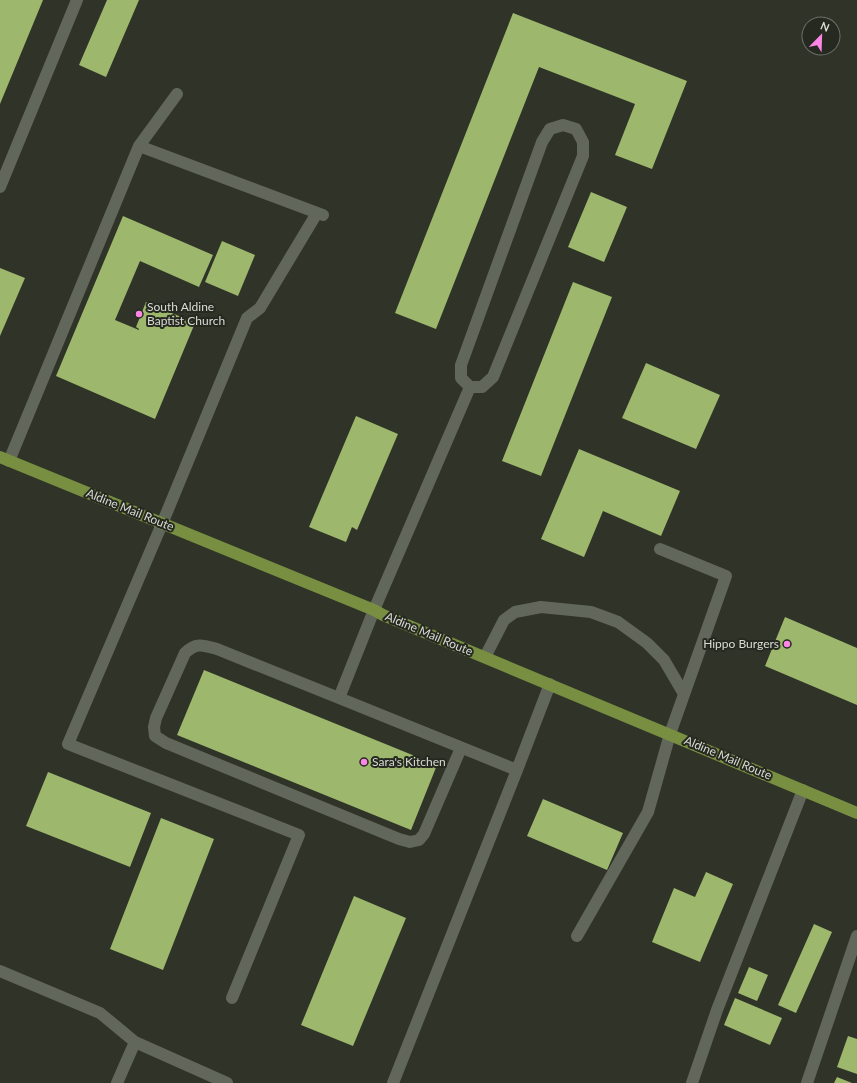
<svg xmlns="http://www.w3.org/2000/svg" width="857" height="1083" viewBox="0 0 857 1083" font-family="Lato,sans-serif">
	<style>
		.building { fill: #9db86c }
		.lines { fill: none; stroke-linecap: round; stroke-linejoin: round }
		.minor { stroke: #62675b; stroke-width: 12 }
		.major { stroke: #788f41; stroke-width: 12 }
		.poi-dot { fill: #fb86e5; stroke: #25291f; stroke-width: 1.5 }
		.labels { text-anchor: middle; stroke-width: 4; stroke-linejoin: round; paint-order: stroke }
		.poi-label { font-size: 12px; fill: #d9dcd5; stroke: #25291f; text-anchor: start }
		.street-label { font-size: 12px; fill: #d9dcd5; stroke: #25291f }
	</style>
	<rect width="100%" height="100%" fill="#2f3328"/>
	<path class="building" d="M0 0H43L0 104Z
		M107 0H139L106 77 79 65Z
		M513 13 687 81 652 169 615 155 635 104 539 67 436 329 395 313Z
		M591 192 627 207 604 262 568 247Z
		M123 216 213 255 199 287 140 261 115 320 139 330V329L136 327 146 302 195 323 155 419 56 376Z
		M222 241 255 255 238 296 205 282Z
		M0 268 25 278 0 336Z
		M573 282 612 297 541 476 502 461Z
		M646 363 720 395 696 449 622 418Z
		M356 416 398 434 357 530 352 527 346 542 309 527Z
		M579 449 680 491 661 536 603 511 584 557 541 539Z
		M785 617 857 648V705L765 666Z
		M204 670 437 765 411 830 177 735Z
		M48 772 151 813 130 867 26 826Z
		M543 799 623 833 607 870 527 836Z
		M161 818 214 839 163 970 110 949Z
		M706 872 733 884 700 962 652 942 674 888 695 897Z
		M354 896 406 918 353 1046 301 1025Z
		M814 924 832 932 796 1013 778 1005Z
		M749 967 768 975 757 1001 738 993Z
		M735 998 782 1018 770 1045 724 1025Z
		M848 1036 857 1039V1074L837 1067Z
		M837 1077 852 1083H834Z"/>
	<g class="lines">
		<path class="minor" d="M139 146 323 215
			M0 187 77 0
			M470 387 461 378V365L542 142 550 129 563 125 576 129 583 142V156L493 377 482 387H470L374 610 339 698 517 770 550 684
			M9 461 139 146 177 94
			M485 657 504 620 515 612 541 607 591 612 618 622 647 643 664 660 684 694
			M339 698 217 649C203 645 196 642 185 653L156 718 154 727 155 736 166 743 399 839 410 842 419 840 424 834 461 748
			M577 936 648 812 670 734 726 576 660 549
			M0 971 100 1013 135 1042 227 1083
			M232 998 299 835 68 744 162 524 247 318 260 308 317 213
			M117 1083 135 1042
			M393 1083 517 770
			M692 1083 717 1010 803 790
			M807 1083 857 936"/>
		<path class="major" d="M0 457 374 610 383 615 857 813"/>
	</g>
	<g class="poi-dot">
		<circle cx="139" cy="314" r="4"/>
		<circle cx="787" cy="644" r="4"/>
		<circle cx="364" cy="762" r="4"/>
	</g>
	<g class="labels">
		<g class="poi-label">
			<text x="147" y="311">South Aldine<tspan x="147" dy="14">Baptist Church</tspan></text>
			<text x="779" y="648" text-anchor="end">Hippo Burgers</text>
			<text x="372" y="766">Sara's Kitchen</text>
		</g>
		<g class="street-label">
			<text transform="translate(130 510) rotate(22)" y="4">Aldine Mail Route</text>
			<text transform="translate(429 634) rotate(23)" y="4">Aldine Mail Route</text>
			<text transform="translate(728 758) rotate(23)" y="4">Aldine Mail Route</text>
		</g>
	</g>
	<g transform="translate(821 36) rotate(23)"><circle r="19" fill="#25291f" stroke="#6d7168"/>
	<path d="M0-3L7 15L0 10L-7 15Z" fill="#fb86e5"/>
	<text y="-6" font-size="11" font-weight="bold" text-anchor="middle" fill="#d9dcd5">N</text>
	</g>
</svg>
